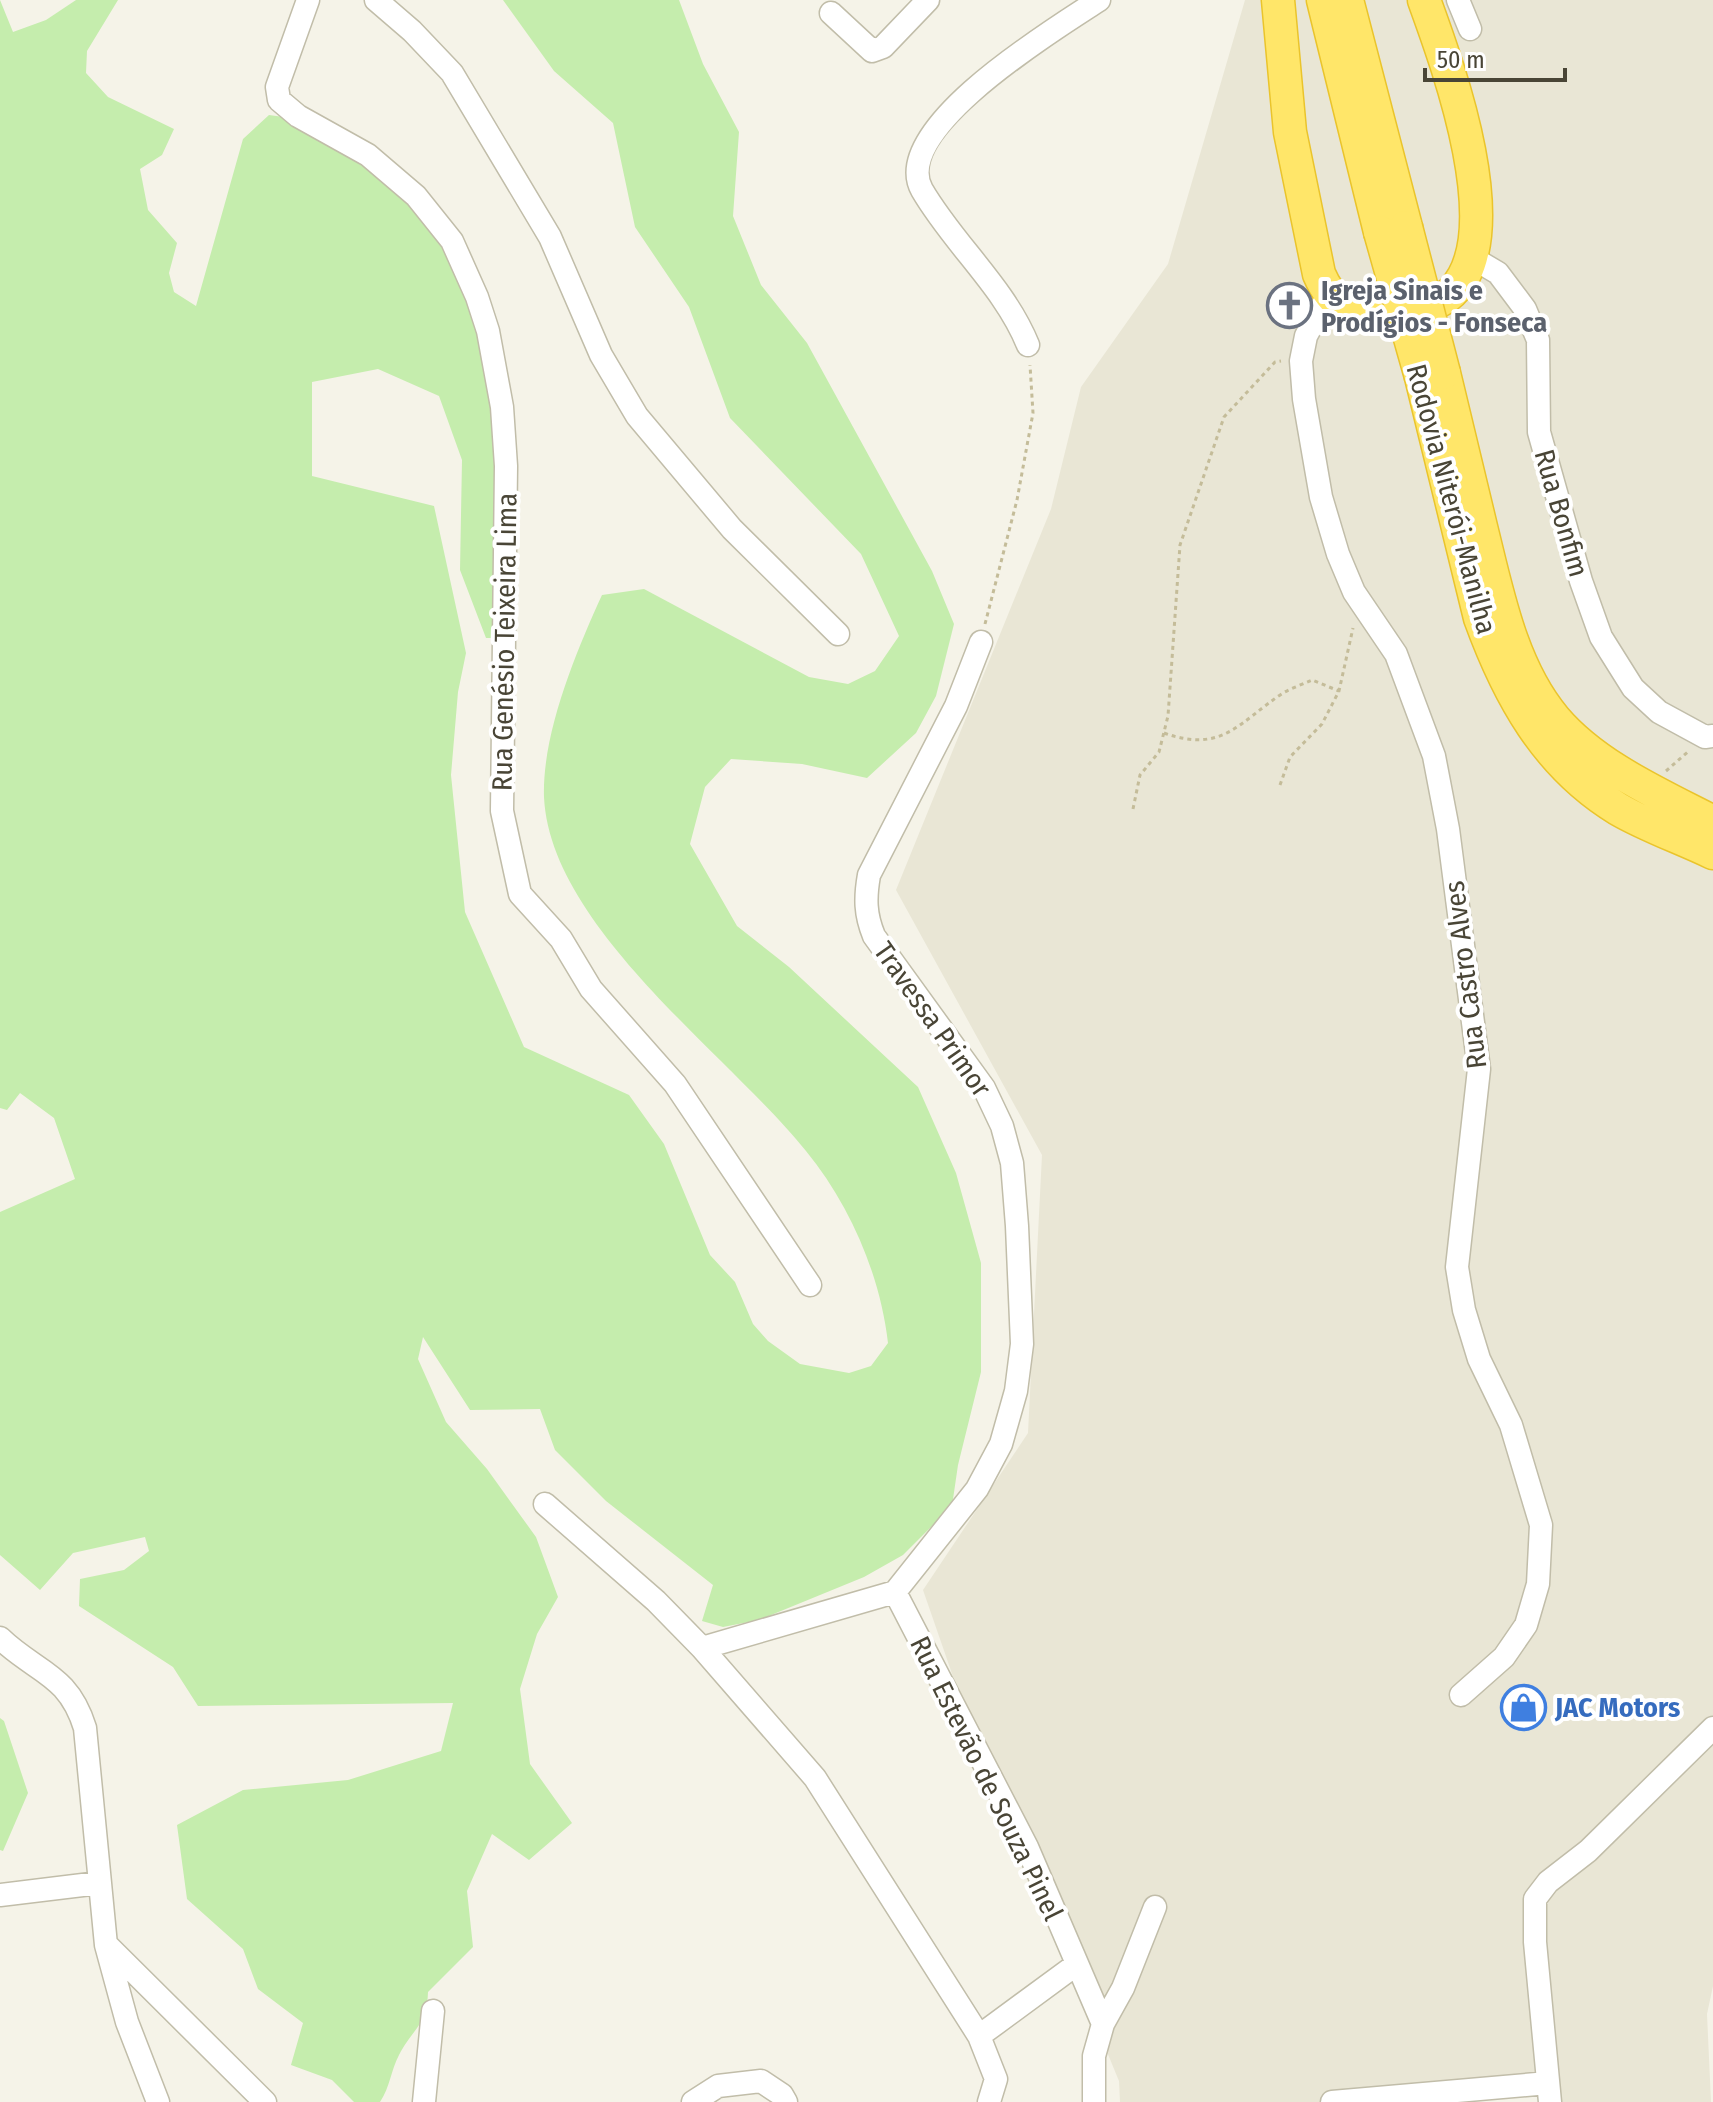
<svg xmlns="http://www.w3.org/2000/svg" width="1713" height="2102" viewBox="0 0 1713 2102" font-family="'Fira Sans Condensed',sans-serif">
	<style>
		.residential { fill: #e9e6d5 }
		.green { fill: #c5edad }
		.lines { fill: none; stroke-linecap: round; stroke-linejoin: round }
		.minor-casing { stroke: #c1bda9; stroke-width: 25 }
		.highway-casing { stroke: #eac42c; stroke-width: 35 }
		.path { stroke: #c4bc99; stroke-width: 3; stroke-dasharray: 4 4; stroke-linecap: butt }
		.minor { stroke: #fff; stroke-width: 22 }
		.highway { stroke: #ffe669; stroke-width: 32 }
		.highway-bridge-casing { stroke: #eac42c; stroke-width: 35; stroke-linecap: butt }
		.highway-bridge { stroke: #ffe669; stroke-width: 32 }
		.labels { text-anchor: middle; stroke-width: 8; stroke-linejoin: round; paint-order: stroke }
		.worship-label { font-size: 28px; font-weight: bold; fill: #5b616d; stroke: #fff; text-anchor: start }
		.street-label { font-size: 28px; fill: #494536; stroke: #fff }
		.shop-label { font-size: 28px; font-weight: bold; fill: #366cbe; stroke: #fff; text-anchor: start }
	</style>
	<rect width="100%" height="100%" fill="#f5f3e8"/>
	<path class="residential" d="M1245 0H1713V1986L1707 2014 1711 2102H1557L1555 2087 1374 2102H1120L1119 2081 958 1691 923 1590 1028 1433 1042 1155 896 890 1051 509 1081 387 1168 264Z"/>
	<path class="green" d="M0 0 13 32 46 20 76 0H118L87 51 86 73 108 97 174 129 162 155 140 169 148 210 177 243 169 273 174 292 196 306 243 139 269 115 291 118 362 153 437 224 488 339 500 465 498 638H486L460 570 462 460 439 396 378 369 312 382V476L434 506 466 653 458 692 451 775 465 912 524 1047 629 1095 664 1144 710 1255 735 1282 753 1324 768 1341 800 1364 849 1373 871 1366 888 1343C880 1274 850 1205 806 1151 729 1055 550 927 544 797 542 733 576 652 602 595L644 589 809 677 848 684 875 671 899 636 861 554 730 418 689 307 635 227 613 123 554 71 503 0H679L703 64 739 132 733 216 761 285 807 343 932 571 954 624 936 696 916 733 867 778 802 764 731 759 705 787 690 844 737 926 789 967 918 1087 956 1173 981 1263V1372L958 1465 952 1506 903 1555 864 1577 759 1620 723 1627 702 1621 713 1585 606 1501 555 1450 540 1409 470 1410 423 1337 418 1359 446 1422 487 1469 536 1537 558 1597 537 1634 520 1689 530 1764 572 1823 529 1860 492 1834 467 1891 473 1947 428 1992C427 2026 413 2028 399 2055 391 2070 390 2087 380 2102H354L332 2080 291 2065 303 2023 258 1989 243 1949 187 1899 177 1825 243 1790 348 1780 441 1751 453 1703 198 1706 173 1667 79 1606 80 1579 124 1570 149 1551 145 1537 73 1553 40 1590 0 1555V1212L75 1179 54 1118 20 1093 7 1110 0 1108Z
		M0 1718 4 1721 28 1793 3 1851 0 1850Z"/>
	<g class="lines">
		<defs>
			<path id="minor" d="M308 0 277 87 279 100 298 116 368 155 416 196 452 241 477 297 488 331 502 407 506 466 502 811 520 894 561 939 591 989 675 1084 810 1285
				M376 0 412 31 452 73 550 237 601 355 637 416 732 529 838 634
				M1458 0 1470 29
				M831 13 872 51 883 47 928 0
				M1471 257 1498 273 1525 309 1538 340 1539 432 1581 581 1601 637 1633 688 1659 712 1705 737 1713 736
				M1328 295 1306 336 1301 361 1304 399 1321 497 1338 554 1354 592 1396 654 1434 756 1448 829 1479 1069 1457 1267 1464 1310 1479 1359 1511 1425 1541 1525 1538 1584 1526 1625 1504 1657 1461 1695
				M1028 345C1004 286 954 245 922 190 888 129 1058 27 1099 0
				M545 1504 656 1601 702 1648 895 1592 977 1489 1001 1444 1016 1391 1022 1344 1017 1226 1012 1163 1002 1126 984 1088 874 936C865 914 865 898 869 875L956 706 981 642
				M895 1592 1027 1847 1103 2024 1094 2056V2102
				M0 1638C36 1673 68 1673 85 1728L106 1945 127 2022 158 2102
				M702 1648 815 1778 979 2036 996 2079 989 2102
				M0 1895 99 1883
				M107 1945 265 2102
				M1103 2024 1123 1988 1155 1907
				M979 2036 1077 1964
				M424 2102 433 2011
				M693 2102 718 2086 761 2081 782 2095 786 2102
				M1332 2102 1548 2083
				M1550 2102 1535 1942V1899L1548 1882 1588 1851 1713 1728"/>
			<path id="highway" d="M1278 0 1290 132 1319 274C1332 304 1350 317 1384 315 1405 313 1436 307 1452 292 1510 234 1448 66 1424 0
				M1323 0 1380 232
				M1347 0 1406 227
				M1444 373C1456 424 1469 475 1481 527 1497 591 1511 667 1555 719 1595 766 1659 794 1713 822
				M1421 377 1480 618C1508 695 1546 765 1618 809 1647 826 1682 838 1713 853"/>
		</defs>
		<use href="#minor" class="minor-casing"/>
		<use href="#highway" class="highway-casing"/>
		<path class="path" d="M985 624 1017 500 1033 413 1030 365
			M1164 733C1223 754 1239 722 1283 693 1292 688 1303 684 1312 680L1339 691
			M1666 771 1690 750
			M1280 785 1290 757 1322 724 1339 691 1353 628
			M1133 809 1140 775 1159 752 1168 716 1180 545 1224 417 1275 362 1281 361"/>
		<use href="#minor" class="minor"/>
		<use href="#highway" class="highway"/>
		<defs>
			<path id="highway-bridge" d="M1406 227 1444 373
				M1380 232 1421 377"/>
		</defs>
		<use href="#highway-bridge" class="highway-bridge-casing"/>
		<use href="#highway-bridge" class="highway-bridge"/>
	</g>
	<defs>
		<symbol id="church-ring" viewBox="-11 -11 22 22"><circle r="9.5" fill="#fff" stroke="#6b7280" stroke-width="1.5"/><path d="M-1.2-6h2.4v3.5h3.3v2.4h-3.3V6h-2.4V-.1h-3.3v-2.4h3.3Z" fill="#6b7280"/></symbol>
		<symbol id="shop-ring" viewBox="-11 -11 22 22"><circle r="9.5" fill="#fff" stroke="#3f7fe0" stroke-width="1.5"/><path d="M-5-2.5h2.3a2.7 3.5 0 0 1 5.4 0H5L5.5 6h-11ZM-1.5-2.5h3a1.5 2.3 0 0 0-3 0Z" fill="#3f7fe0"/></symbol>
	</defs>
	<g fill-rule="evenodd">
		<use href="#church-ring" x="1264" y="280" width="51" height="51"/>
		<use href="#shop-ring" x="1498" y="1682" width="51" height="51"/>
	</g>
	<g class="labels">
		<g class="worship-label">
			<text x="1321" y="300">Igreja Sinais e<tspan x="1321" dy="32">Prodígios - Fonseca</tspan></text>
		</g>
		<g class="street-label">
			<text transform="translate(1452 499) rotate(75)" y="10">Rodovia Niterói-Manilha</text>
			<text transform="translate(1562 513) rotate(74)" y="10">Rua Bonfim</text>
			<text transform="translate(504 642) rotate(-89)" y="10">Rua Genésio Teixeira Lima</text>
			<text transform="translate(1465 975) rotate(-97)" y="10">Rua Castro Alves</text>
			<text transform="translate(933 1019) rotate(55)" y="10">Travessa Primor</text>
			<text transform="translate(987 1778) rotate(64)" y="10">Rua Estevão de Souza Pinel</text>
		</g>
		<g class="shop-label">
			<text x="1555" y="1717">JAC Motors</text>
		</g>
	</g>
	<path d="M1425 68v12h140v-12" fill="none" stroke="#494536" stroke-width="4"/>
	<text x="1437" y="68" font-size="24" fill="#494536" stroke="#ffffff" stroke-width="6" paint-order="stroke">50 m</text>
</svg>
